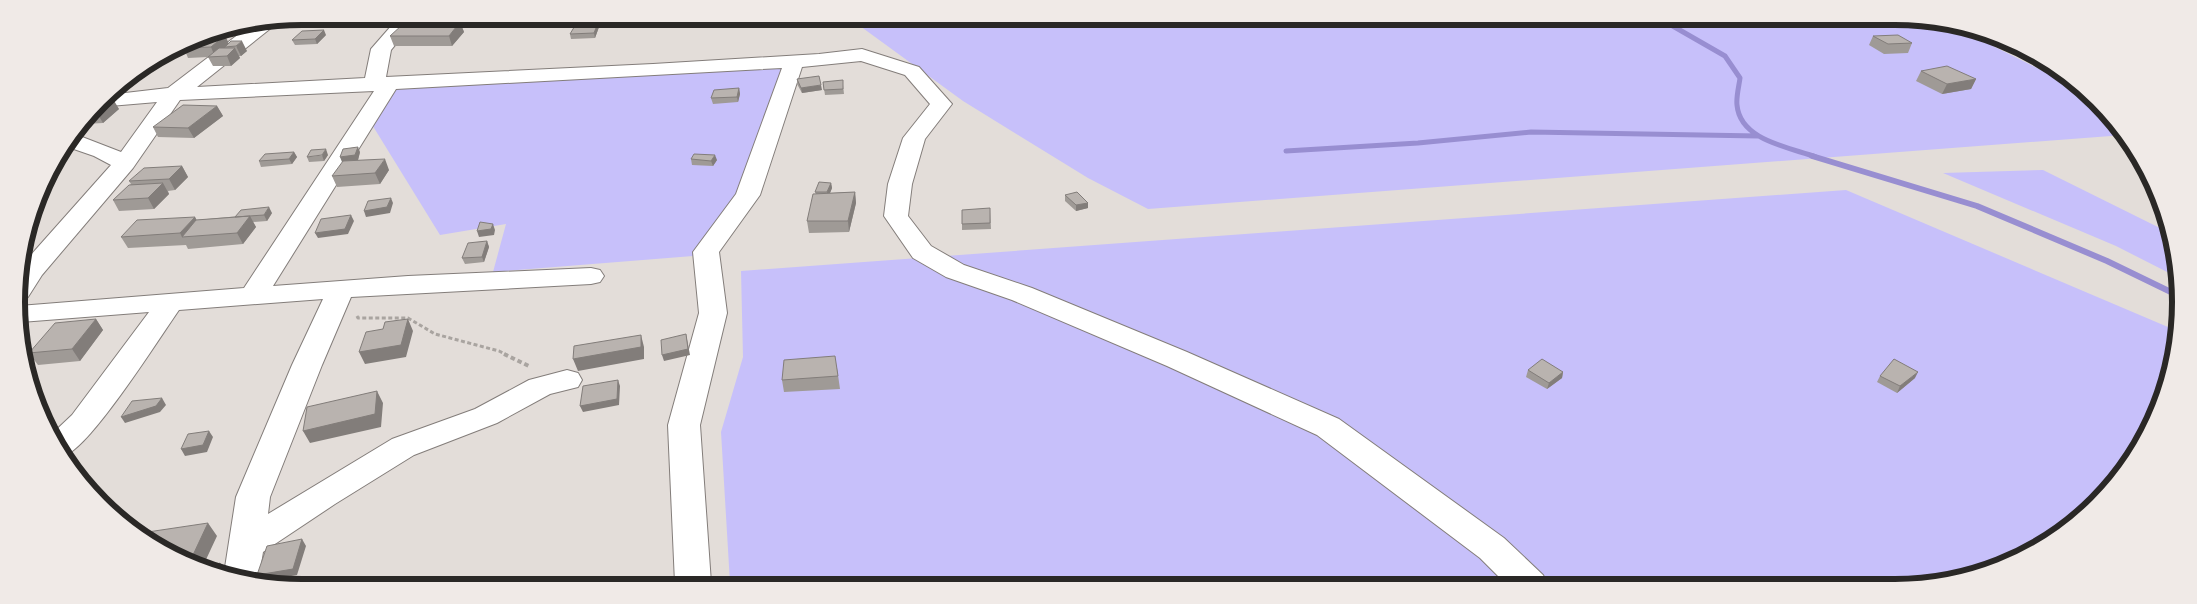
<svg xmlns="http://www.w3.org/2000/svg" width="2197" height="604" viewBox="0 0 2197 604" font-family="'Work Sans',sans-serif">
	<style>
		.green { fill: #c7c0fa }
		.lines { fill: none; stroke-linecap: round; stroke-linejoin: round }
		.stream-far1 { stroke: #988ed1; stroke-width: 5 }
		.stream { stroke: #988ed1; stroke-width: 6 }
		.minor-casing { stroke: #837d7a; stroke-width: 2 }
		.path-far1 { stroke: #a9a4a0; stroke-width: 3; stroke-dasharray: 4 2.5; stroke-linecap: butt }
		.path { stroke: #a9a4a0; stroke-width: 4; stroke-dasharray: 4.5 3; stroke-linecap: butt }
		.minor { fill: #fff; fill-rule: evenodd }
		.wall { fill: #9f9a96 }
		.shaded-wall { fill: #827d7a }
		.building { fill: #b9b3af; stroke: #827d7a }
		.rim { fill: none; stroke: #2a2826; stroke-width: 6 }
	</style>
	<rect width="100%" height="100%" fill="#e3ddd9"/>
	<path class="green" d="M849 18 1945 22 2079 89 2124 135 1148 209 1088 178 963 101Z
		M784 67 739 194 693 256 493 272 506 224 440 235 371 123 395 89Z
		M2043 170 2170 233 2175 246V276L2116 246 1943 173Z
		M1846 190 2175 330V357L2143 445 2084 517 2005 566 1932 585 730 583 721 432 743 357 741 271Z"/>
	<g class="lines">
		<path class="stream-far1" d="M1664 21 1725 56 1740 78C1739 86 1736 97 1737 105 1740 140 1788 147 1816 157
			M1286 151 1418 143 1531 132 1758 136"/>
		<path class="stream" d="M1812 156 1977 206 2107 261 2175 294"/>
		<defs>
			<path id="minor" d="M399 17H418L391 50 386 77 653 64 819 54 862 49 919 67 952 104 925 139 912 184 908 216 931 246 964 265 1032 288 1187 352 1339 419 1504 538 1543 575 1548 585H1507L1480 558 1317 435 1167 366 1012 300 946 277 913 258 884 216 888 184 903 138 930 104 905 75 861 61 802 67 760 195 719 252 727 313 700 425 711 583H675L668 425 699 313 693 252 736 194 782 68 396 89 273 286 408 276 591 268 600 270 604 276 600 282 591 284 351 297 322 365 270 497 268 514 392 439 475 409 529 380 567 370 578 373 582 380 578 387 550 394 497 423 414 455 335 504 263 552 258 582H247L224 574 236 497 292 365 323 299 179 310C160 337 90 448 65 455L54 432 72 415 149 312 21 322 19 306 244 288 374 91 180 100 133 168 42 275 28 297 18 299 17 283 22 265 111 165 94 156 68 147 77 135 121 152 157 102 98 107 108 95 168 88 248 27 272 22 273 24 271 28 197 87 365 78 371 49Z"/>
		</defs>
		<use href="#minor" class="minor-casing"/>
		<path class="path-far1" d="M357 316 358 318H408L435 334 499 351 507 355"/>
		<path class="path" d="M504 354 531 367"/>
		<use href="#minor" class="minor"/>
	</g>
	<path class="wall" d="M460 22 464 32 452 46H394L390 36Z
		M598 23 599 27 595 38 571 39 570 34Z
		M210 34V35L247 51 241 56H239L240 58 231 66H213L208 57 188 58 184 48 195 38 192 39Z
		M326 35 317 44 295 45 292 40Z
		M1873 36 1912 43 1908 53 1884 54 1869 45Z
		M151 64 154 70 136 83H125L124 81Z
		M1921 71 1976 79 1971 89 1942 94 1916 81Z
		M797 79 822 90 802 93 797 84Z
		M823 82 843 85 844 94 825 95Z
		M739 88 740 94 738 102 713 104 711 98Z
		M104 99 119 109 103 123 85 124Z
		M217 106 223 116 194 138 158 137 153 127Z
		M294 152 297 157 292 164 261 167 259 161Z
		M360 152 358 160 389 170 380 184 337 187 332 176Z
		M328 155 324 161 309 162 307 157Z
		M691 159 717 160 713 166 692 165Z
		M182 166 188 177 175 190 168 191 169 194 154 209 119 211 113 200 131 184 129 181Z
		M831 183 832 188 830 193 855 192 856 203 849 232 809 233 807 221 816 194 815 192Z
		M1065 195 1088 203V208L1076 211 1065 201Z
		M990 208 991 229 962 230V224Z
		M272 213 267 221 253 222 256 227 243 244 188 249 186 245 128 248 121 237 195 217 196 220Z
		M487 241 489 247 484 262 465 264 462 258Z
		M96 319 103 330 80 361 38 365 29 353Z
		M837 368 840 389 784 392 782 380Z
		M1528 370 1563 372 1562 378 1547 389 1526 377Z
		M1880 376 1915 378 1897 393 1877 382Z"/>
	<path class="shaded-wall" d="M460 22 464 32 452 46 449 36Z
		M598 23 599 27 595 38 594 33Z
		M324 30 326 35 317 44 315 39Z
		M225 35 229 44 225 47V48L215 57 211 47Z
		M242 41 247 51 241 56 236 46Z
		M235 48 240 58 231 66 227 56Z
		M151 64 154 70 136 83 132 76Z
		M1976 79 1971 89 1942 94 1947 84Z
		M821 85 822 90 802 93 801 88Z
		M739 88 740 94 738 102 737 97Z
		M113 99 119 109 103 123 97 113Z
		M217 106 223 116 194 138 188 128Z
		M358 147 360 152 358 160 342 162 340 157Z
		M326 149 328 155 324 161 322 155Z
		M294 152 297 157 292 164 289 159Z
		M715 155 717 160 713 166 711 161Z
		M385 159 389 170 380 184 375 173Z
		M182 166 188 177 175 190 169 179Z
		M163 183 169 194 154 209 148 198Z
		M831 183 832 188 828 198 827 192Z
		M855 192 856 203 849 232 848 221Z
		M391 198 393 203 390 213 366 217 364 211Z
		M1088 203V208L1076 211V205Z
		M269 207 272 213 267 221 264 215Z
		M351 215 354 221 348 234 318 238 315 233Z
		M250 216 256 227 243 244 237 233Z
		M195 217 201 228 182 237 180 233Z
		M493 224 495 230 494 235 479 237 477 231Z
		M487 241 489 247 484 262 482 257Z
		M96 319 103 330 80 361 72 349Z
		M408 319 413 331 406 357 365 364 359 352Z
		M686 334 690 355 664 361 662 355Z
		M641 335 644 347V359L578 371 573 359Z
		M1563 372 1562 378 1547 389 1549 383Z
		M1918 372 1915 378 1897 393 1900 386Z
		M618 380 620 386 619 405 583 412 580 406Z
		M377 391 383 403 381 427 310 443 303 431Z
		M162 398 166 405 160 412 125 423 121 417Z
		M209 431 213 437 207 452 185 456 181 449Z
		M208 523 217 536 203 566 179 557Z
		M302 539 306 546 297 575 291 576 295 582H261L257 575Z
		M220 563 224 569 225 574 222 573Z"/>
	<path class="building" d="M460 22 449 36H390L402 25Z
		M598 23 594 33 570 34 576 24Z
		M324 30 315 39 292 40 302 31Z
		M205 35H225L211 47 184 48 197 37Z
		M1898 35 1912 43 1888 44 1873 36Z
		M231 41H242L236 46 225 47Z
		M219 48H235L227 56 208 57Z
		M1947 66 1976 79 1947 84 1921 71Z
		M819 76 821 85 801 88 797 79Z
		M843 80V89L824 90 823 82Z
		M739 88 737 97 711 98 714 90Z
		M104 99H113L97 113H94Z
		M183 105 217 106 188 128 153 127Z
		M358 147 355 155 340 157 343 149Z
		M326 149 322 155 307 157 311 150Z
		M294 152 289 159 259 161 265 154Z
		M694 154 715 155 711 161 691 159Z
		M385 159 375 173 332 176 343 161Z
		M182 166 169 179 129 181 144 168Z
		M819 182 831 183 827 192H815Z
		M163 183 148 198 113 200 129 185Z
		M855 192 848 221H807L813 194Z
		M1077 192 1088 203 1076 205 1065 195Z
		M391 198 387 207 364 211 368 201Z
		M269 207 264 215 235 217 241 210Z
		M990 208V223L962 224V210Z
		M351 215 345 229 315 233 321 219Z
		M250 216 237 233 182 237 196 220Z
		M195 217 180 233 121 237 137 220Z
		M480 222 493 224 491 229 477 231Z
		M487 241 482 257 462 258 468 243Z
		M96 319 72 349 29 353 55 323Z
		M408 319 401 345 359 352 366 332 383 329 385 322Z
		M686 334 688 349 662 355 661 340Z
		M641 335V347L573 359 574 346Z
		M835 356 838 376 782 380 784 360Z
		M1542 359 1563 372 1549 383 1528 370Z
		M1894 359 1918 372 1900 386 1880 376Z
		M618 380 617 399 580 406 583 386Z
		M377 391 375 414 303 431 307 407Z
		M162 398 156 406 121 417 132 401Z
		M209 431 203 445 181 449 188 434Z
		M208 523 193 555 179 557 159 549 141 533Z
		M302 539 293 569 257 575 267 546Z
		M220 563 222 573 208 568Z
		M291 576 289 582H258Z"/>
	<path d="M0 0H2197V604H0ZM302 25H1895A277 277 0 0 1 2172 302V302A277 277 0 0 1 1895 579H302A277 277 0 0 1 25 302V302A277 277 0 0 1 302 25Z" fill="#f0eae7" fill-rule="evenodd"/>
	<path class="rim" d="M302 25H1895A277 277 0 0 1 2172 302V302A277 277 0 0 1 1895 579H302A277 277 0 0 1 25 302V302A277 277 0 0 1 302 25Z"/>
</svg>
